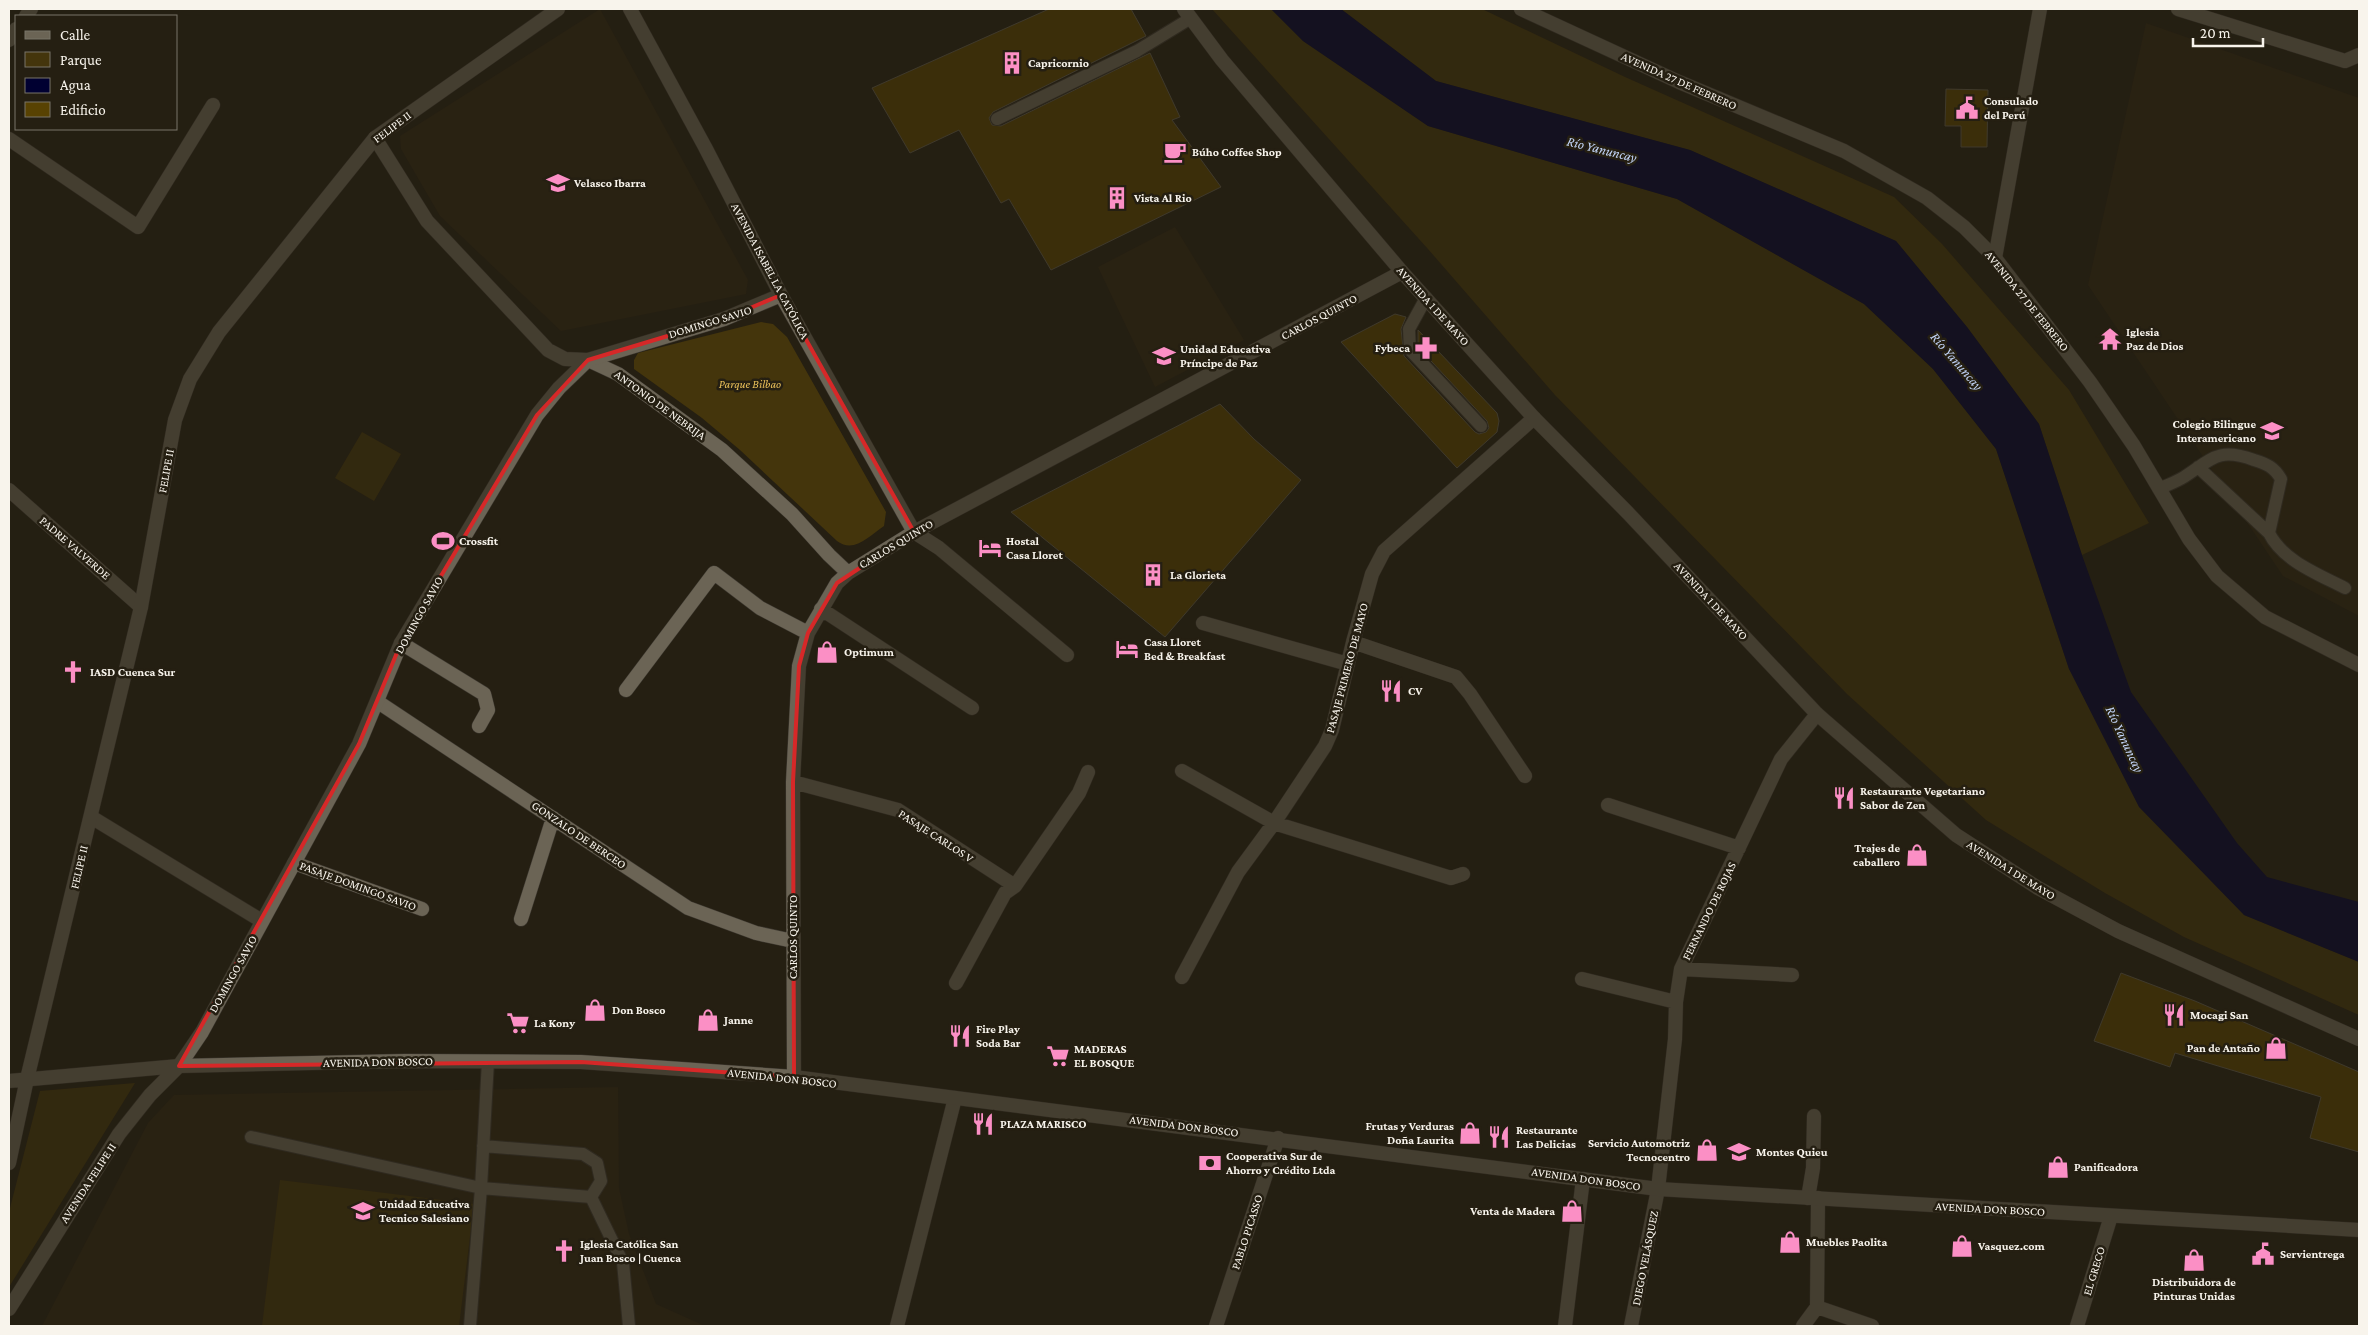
<svg xmlns="http://www.w3.org/2000/svg" width="2368" height="1335" viewBox="0 0 2368 1335" font-family="'Crimson Pro',serif">
	<style>
		.built { fill: #2f2613 }
		.green { fill: #44350c }
		.water { fill: #000031 }
		.building { fill: #584202; stroke: #5f594a }
		.lines { fill: none; stroke-linecap: round; stroke-linejoin: round }
		.service-casing { stroke: #3d3830; stroke-width: 14 }
		.minor-casing { stroke: #3d3830; stroke-width: 15 }
		.tertiary-casing { stroke: #3d3830; stroke-width: 15 }
		.secondary-casing { stroke: #3d3830; stroke-width: 15 }
		.service { stroke: #6b6455; stroke-width: 12 }
		.minor { stroke: #6b6455; stroke-width: 14 }
		.tertiary { stroke: #6b6455; stroke-width: 14 }
		.secondary { stroke: #6b6455; stroke-width: 14 }
		.marked { fill: none; stroke: #d62828; stroke-width: 4; stroke-linejoin: round }
		.labels { text-anchor: middle; stroke-width: 5; stroke-linejoin: round; paint-order: stroke }
		.poi-label { font-size: 12px; font-weight: bold; fill: #f8f4ec; stroke: #251f12; text-anchor: start }
		.street-label { font-size: 12px; fill: #f8f4ec; stroke: #251f12 }
		.park-label { font-size: 12px; font-style: italic; fill: #e9bf59; stroke: #251f12 }
		.water-label { font-size: 14px; font-style: italic; fill: #c2d4f7; stroke: #251f12 }
	</style>
	<rect width="100%" height="100%" fill="#251f12"/>
	<path class="built" d="M600 9 748 280 746 294 561 331 440 216 401 149 400 136Z
		M2146 23 2359 98V616L2283 576 2088 285Z
		M1175 227 1244 340 1155 387 1098 267Z
		M618 1087 619 1188 629 1234 656 1304 705 1326H42L148 1123 174 1095Z"/>
	<path class="green" d="M1212 9H1271L1303 41 1428 126 1677 199 1864 304 1933 369 1996 449 2069 669 2244 915 2359 962V1015L2184 937 2105 893 1986 820 1847 694 1555 395 1428 249Z
		M1341 9H1482L1625 77 1894 197 1942 244 2069 390 2149 523 2082 555 2039 424 1967 327 1896 241 1690 150 1436 81Z
		M761 322 773 324 787 337 886 512 884 526C869 536 854 554 837 541L740 450 702 418 634 369V360L638 353Z
		M362 432 401 454 374 501 335 478Z
		M135 1083 9 1287V1212L40 1091Z
		M280 1180 474 1204 459 1326H262Z"/>
	<path class="water" d="M1271 9H1341L1436 81 1690 150 1896 241 1967 327 2039 424 2082 555 2131 692 2237 843 2267 877 2359 902V962L2244 915 2139 807 2069 669 1996 449 1933 369 1864 304 1677 199 1428 126 1303 41Z"/>
	<path class="building" d="M1049 9H1131L1146 36 993 112 989 118 992 125 1001 126 1150 53 1180 117 1172 120 1221 187 1051 270 1009 199 1001 203 959 130 910 153 872 88Z
		M1946 89 1988 90 1987 147H1961V126H1945Z
		M1395 314 1406 317 1401 329 1404 356 1475 432 1479 434 1486 432 1489 428 1487 421 1418 347V330L1497 413 1499 421 1497 432 1457 468 1341 342Z
		M1220 404 1254 439 1301 480 1165 637 1011 512Z
		M2121 973 2195 1001 2359 1072V1152L2310 1138 2321 1097 2175 1053 2170 1067 2094 1041Z"/>
	<g class="lines">
		<defs>
			<path id="service" d="M997 119 1137 51 1191 18
				M1426 298 1409 329 1410 350 1481 426
				M2198 467 2269 533
				M2159 489C2167 485 2176 482 2184 477 2212 459 2218 447 2254 460 2267 464 2274 467 2281 479L2269 533C2283 561 2318 574 2345 588
				M251 1137 481 1188 488 1061
				M591 1197 623 1263 629 1326
				M470 1326 481 1188 591 1197 601 1181 597 1163 583 1154 483 1146"/>
			<path id="minor" d="M2178 9 2345 61 2359 55
				M26 16 31 9
				M9 40 16 29
				M375 138 427 221 548 350 565 359 588 360 618 374 722 450 792 514 829 555 848 573
				M9 139 138 227 213 105
				M1995 258 2040 9
				M9 490 141 607
				M914 532 939 548 1067 655
				M821 609 972 708
				M1203 623 1348 664
				M1353 642 1456 677 1470 694 1525 776
				M401 643 484 694 488 710 479 726
				M626 690 714 573 760 608 808 633
				M378 702 688 908 756 933 793 941
				M1182 771 1274 823 1451 878 1463 874
				M793 782 898 810 1015 886 1079 793 1088 772
				M1608 805 1739 848
				M91 817 262 921
				M294 863 422 909
				M521 919 553 818
				M1681 969 1792 975
				M1182 977 1238 872 1274 823 1325 746 1332 730 1353 642 1372 574 1384 551 1534 418
				M1582 979 1676 1002
				M956 983 1005 893 1015 886
				M794 1077 793 782 799 666 808 633 837 583 848 573 914 532 1402 272
				M1808 1198 1813 1168 1814 1116
				M1818 1198 1817 1307 1872 1326
				M897 1326 955 1098
				M1216 1326 1278 1138
				M1565 1326 1583 1179
				M1631 1326 1658 1189 1675 1039 1676 1002 1681 969 1781 759 1817 714
				M1803 1326 1817 1307
				M2077 1326 2111 1216"/>
			<path id="tertiary" d="M630 9 705 147 781 295 914 532
				M1521 9 1679 82 1844 151 1927 198 1964 227 1995 258 2090 382 2134 446 2189 539 2217 576 2265 617 2359 665
				M179 1066 202 1032 359 744 401 643 537 415 559 388 588 360 724 319 781 295
				M27 1079 141 607 175 420 190 379 219 332 375 138 558 9"/>
			<path id="secondary" d="M1184 9 1222 60 1402 272 1534 418 1628 513 1817 714 1956 835 2038 888 2118 931 2359 1039
				M9 1081 179 1066 405 1061 581 1062 794 1077 1658 1189 2359 1230
				M9 1163 27 1079
				M9 1309 119 1134 150 1095 179 1066"/>
		</defs>
		<use href="#service" class="service-casing"/>
		<use href="#minor" class="minor-casing"/>
		<use href="#tertiary" class="tertiary-casing"/>
		<use href="#secondary" class="secondary-casing"/>
		<use href="#service" class="service"/>
		<use href="#minor" class="minor"/>
		<use href="#tertiary" class="tertiary"/>
		<use href="#secondary" class="secondary"/>
	</g>
	<path d="M0 0H2368V1335H0ZM781 295 914 532 837 583 808 633 799 666 793 782 794 1077 581 1062 179 1066 359 744 401 643 537 415 588 360 724 319Z" fill="#251f12" fill-opacity=".55" fill-rule="evenodd"/>
	<path class="marked" d="M781 295 914 532 837 583 808 633 799 666 793 782 794 1077 581 1062 179 1066 359 744 401 643 537 415 588 360 724 319Z"/>
	<defs>
		<symbol id="building-bare" viewBox="-9 -9 18 18"><path d="M-4-6H4V6H1V3H-1V6H-4ZM-2.5-4.3h1.7v1.8h-1.7ZM.8-4.3h1.7v1.8H.8ZM-2.5-1h1.7V.8h-1.7ZM.8-1h1.7V.8H.8Z" fill="#fb8fc5" stroke="#251f12" stroke-width="2.5" paint-order="stroke"/></symbol>
		<symbol id="civic-bare" viewBox="-9 -9 18 18"><path d="M-.6-6.5H3V-4.5H.6V-3L4-1V1h2V6H-6V1h2V-1L-.6-3ZM-1.2 2.5V6h2.4V2.5Z" fill="#fb8fc5" stroke="#251f12" stroke-width="2.5" paint-order="stroke"/></symbol>
		<symbol id="cafe-bare" viewBox="-9 -9 18 18"><path d="M-5.5-4.5H6V0H3Q3 3.5 0 3.5H-2.5Q-5.5 3.5-5.5 0ZM3-3.2v2h1.7v-2ZM-6 4.5H4V6H-6Z" fill="#fb8fc5" stroke="#251f12" stroke-width="2.5" paint-order="stroke"/></symbol>
		<symbol id="school-bare" viewBox="-9 -9 18 18"><path d="M0-5L7-2L0 1L-7-2ZM-4 1L0 2.5L4 1V4Q0 6-4 4Z" fill="#fb8fc5" stroke="#251f12" stroke-width="2.5" paint-order="stroke"/></symbol>
		<symbol id="temple-bare" viewBox="-9 -9 18 18"><path d="M0-6L5-2H3V0L6.5 2.5H4V6H1.5V3h-3V6H-4V2.5H-6.5L-3 0V-2H-5Z" fill="#fb8fc5" stroke="#251f12" stroke-width="2.5" paint-order="stroke"/></symbol>
		<symbol id="pharmacy-bare" viewBox="-9 -9 18 18"><path d="M-2-6h4v4h4v4h-4v4h-4v-4h-4v-4h4Z" fill="#fb8fc5" stroke="#251f12" stroke-width="2.5" paint-order="stroke"/></symbol>
		<symbol id="university-bare" viewBox="-9 -9 18 18"><path d="M0-5L7-2L0 1L-7-2ZM-4 1L0 2.5L4 1V4Q0 6-4 4Z" fill="#fb8fc5" stroke="#251f12" stroke-width="2.5" paint-order="stroke"/></symbol>
		<symbol id="stadium-bare" viewBox="-9 -9 18 18"><path d="M0-5a6.5 5 0 1 0 0 10a6.5 5 0 1 0 0-10ZM-3.5-1.8h7v3.6h-7Z" fill="#fb8fc5" stroke="#251f12" stroke-width="2.5" paint-order="stroke"/></symbol>
		<symbol id="hotel-bare" viewBox="-9 -9 18 18"><path d="M-6-4.5h1.5V1H6V5H4.5V3h-9V5H-6ZM-4 0a1.8 1.8 0 1 1 3.6 0ZM.5 0V-2.5h3Q6-2.5 6 0Z" fill="#fb8fc5" stroke="#251f12" stroke-width="2.5" paint-order="stroke"/></symbol>
		<symbol id="shop-bare" viewBox="-9 -9 18 18"><path d="M-5-2.5h2.3a2.7 3.5 0 0 1 5.4 0H5L5.5 6h-11ZM-1.5-2.5h3a1.5 2.3 0 0 0-3 0Z" fill="#fb8fc5" stroke="#251f12" stroke-width="2.5" paint-order="stroke"/></symbol>
		<symbol id="church-bare" viewBox="-9 -9 18 18"><path d="M-1.2-6h2.4v3.5h3.3v2.4h-3.3V6h-2.4V-.1h-3.3v-2.4h3.3Z" fill="#fb8fc5" stroke="#251f12" stroke-width="2.5" paint-order="stroke"/></symbol>
		<symbol id="restaurant-bare" viewBox="-9 -9 18 18"><path d="M-5-6h1v4h1v-4h1v4h1v-4h1v5L-1.5 .5V6h-2V.5L-5-1ZM5-6V6H3V1.5H1.5Q1.5-4 5-6Z" fill="#fb8fc5" stroke="#251f12" stroke-width="2.5" paint-order="stroke"/></symbol>
		<symbol id="supermarket-bare" viewBox="-9 -9 18 18"><path d="M-6-5.5h2.5l.6 2H6L4.5 2H-2.5L-4.4-4H-6ZM-1.5 3.2a1.3 1.3 0 1 0 .1 0ZM3 3.2a1.3 1.3 0 1 0 .1 0Z" fill="#fb8fc5" stroke="#251f12" stroke-width="2.5" paint-order="stroke"/></symbol>
		<symbol id="bank-bare" viewBox="-9 -9 18 18"><path d="M-6-4H6V4H-6ZM0-2.3a2.3 2.3 0 1 0 0 4.6a2.3 2.3 0 1 0 0-4.6Z" fill="#fb8fc5" stroke="#251f12" stroke-width="2.5" paint-order="stroke"/></symbol>
	</defs>
	<g fill-rule="evenodd">
		<use href="#building-bare" x="996" y="47" width="32" height="32"/>
		<use href="#civic-bare" x="1951" y="92" width="32" height="32"/>
		<use href="#cafe-bare" x="1159" y="136" width="32" height="32"/>
		<use href="#school-bare" x="542" y="167" width="32" height="32"/>
		<use href="#building-bare" x="1101" y="182" width="32" height="32"/>
		<use href="#temple-bare" x="2094" y="323" width="32" height="32"/>
		<use href="#pharmacy-bare" x="1410" y="332" width="32" height="32"/>
		<use href="#university-bare" x="1148" y="340" width="32" height="32"/>
		<use href="#school-bare" x="2256" y="415" width="32" height="32"/>
		<use href="#stadium-bare" x="427" y="525" width="32" height="32"/>
		<use href="#hotel-bare" x="974" y="532" width="32" height="32"/>
		<use href="#building-bare" x="1137" y="559" width="32" height="32"/>
		<use href="#hotel-bare" x="1111" y="633" width="32" height="32"/>
		<use href="#shop-bare" x="811" y="636" width="32" height="32"/>
		<use href="#church-bare" x="57" y="656" width="32" height="32"/>
		<use href="#restaurant-bare" x="1375" y="675" width="32" height="32"/>
		<use href="#restaurant-bare" x="1828" y="782" width="32" height="32"/>
		<use href="#shop-bare" x="1901" y="839" width="32" height="32"/>
		<use href="#shop-bare" x="579" y="994" width="32" height="32"/>
		<use href="#restaurant-bare" x="2158" y="999" width="32" height="32"/>
		<use href="#shop-bare" x="692" y="1004" width="32" height="32"/>
		<use href="#supermarket-bare" x="502" y="1007" width="32" height="32"/>
		<use href="#restaurant-bare" x="944" y="1020" width="32" height="32"/>
		<use href="#shop-bare" x="2260" y="1032" width="32" height="32"/>
		<use href="#supermarket-bare" x="1042" y="1040" width="32" height="32"/>
		<use href="#restaurant-bare" x="967" y="1108" width="32" height="32"/>
		<use href="#shop-bare" x="1454" y="1117" width="32" height="32"/>
		<use href="#restaurant-bare" x="1483" y="1121" width="32" height="32"/>
		<use href="#shop-bare" x="1691" y="1134" width="32" height="32"/>
		<use href="#school-bare" x="1723" y="1136" width="32" height="32"/>
		<use href="#bank-bare" x="1194" y="1147" width="32" height="32"/>
		<use href="#shop-bare" x="2042" y="1151" width="32" height="32"/>
		<use href="#school-bare" x="347" y="1195" width="32" height="32"/>
		<use href="#shop-bare" x="1556" y="1195" width="32" height="32"/>
		<use href="#shop-bare" x="1774" y="1226" width="32" height="32"/>
		<use href="#shop-bare" x="1946" y="1230" width="32" height="32"/>
		<use href="#church-bare" x="548" y="1235" width="32" height="32"/>
		<use href="#civic-bare" x="2247" y="1238" width="32" height="32"/>
		<use href="#shop-bare" x="2178" y="1244" width="32" height="32"/>
	</g>
	<g class="labels">
		<g class="poi-label">
			<text x="1028" y="67">Capricornio</text>
			<text x="1984" y="105">Consulado<tspan x="1984" dy="14">del Perú</tspan></text>
			<text x="1192" y="156">Búho Coffee Shop</text>
			<text x="574" y="187">Velasco Ibarra</text>
			<text x="1134" y="202">Vista Al Rio</text>
			<text x="2126" y="336">Iglesia<tspan x="2126" dy="14">Paz de Dios</tspan></text>
			<text x="1410" y="352" text-anchor="end">Fybeca</text>
			<text x="1180" y="353">Unidad Educativa<tspan x="1180" dy="14">Príncipe de Paz</tspan></text>
			<text x="2256" y="428" text-anchor="end">Colegio Bilingue<tspan x="2256" dy="14">Interamericano</tspan></text>
			<text x="459" y="545">Crossfit</text>
			<text x="1006" y="545">Hostal<tspan x="1006" dy="14">Casa Lloret</tspan></text>
			<text x="1170" y="579">La Glorieta</text>
			<text x="1144" y="646">Casa Lloret<tspan x="1144" dy="14">Bed &amp; Breakfast</tspan></text>
			<text x="844" y="656">Optimum</text>
			<text x="90" y="676">IASD Cuenca Sur</text>
			<text x="1408" y="695">CV</text>
			<text x="1860" y="795">Restaurante Vegetariano<tspan x="1860" dy="14">Sabor de Zen</tspan></text>
			<text x="1900" y="852" text-anchor="end">Trajes de<tspan x="1900" dy="14">caballero</tspan></text>
			<text x="612" y="1014">Don Bosco</text>
			<text x="2190" y="1019">Mocagi San</text>
			<text x="724" y="1024">Janne</text>
			<text x="534" y="1027">La Kony</text>
			<text x="976" y="1033">Fire Play<tspan x="976" dy="14">Soda Bar</tspan></text>
			<text x="2260" y="1052" text-anchor="end">Pan de Antaño</text>
			<text x="1074" y="1053">MADERAS<tspan x="1074" dy="14">EL BOSQUE</tspan></text>
			<text x="1000" y="1128">PLAZA MARISCO</text>
			<text x="1454" y="1130" text-anchor="end">Frutas y Verduras<tspan x="1454" dy="14">Doña Laurita</tspan></text>
			<text x="1516" y="1134">Restaurante<tspan x="1516" dy="14">Las Delicias</tspan></text>
			<text x="1690" y="1147" text-anchor="end">Servicio Automotriz<tspan x="1690" dy="14">Tecnocentro</tspan></text>
			<text x="1756" y="1156">Montes Quieu</text>
			<text x="1226" y="1160">Cooperativa Sur de<tspan x="1226" dy="14">Ahorro y Crédito Ltda</tspan></text>
			<text x="2074" y="1171">Panificadora</text>
			<text x="379" y="1208">Unidad Educativa<tspan x="379" dy="14">Tecnico Salesiano</tspan></text>
			<text x="1555" y="1215" text-anchor="end">Venta de Madera</text>
			<text x="1806" y="1246">Muebles Paolita</text>
			<text x="580" y="1248">Iglesia Católica San<tspan x="580" dy="14">Juan Bosco | Cuenca</tspan></text>
			<text x="1978" y="1250">Vasquez.com</text>
			<text x="2280" y="1258">Servientrega</text>
			<text x="2194" y="1286" text-anchor="middle">Distribuidora de<tspan x="2194" dy="14">Pinturas Unidas</tspan></text>
		</g>
		<g class="street-label">
			<text transform="translate(1679 81) rotate(24)" y="4">AVENIDA 27 DE FEBRERO</text>
			<text transform="translate(392 127) rotate(-37)" y="4">FELIPE II</text>
			<text transform="translate(770 271) rotate(62)" y="4">AVENIDA ISABEL LA CATÓLICA</text>
			<text transform="translate(2027 301) rotate(51)" y="4">AVENIDA 27 DE FEBRERO</text>
			<text transform="translate(1433 306) rotate(48)" y="4">AVENIDA 1 DE MAYO</text>
			<text transform="translate(1319 317) rotate(-28)" y="4">CARLOS QUINTO</text>
			<text transform="translate(710 322) rotate(-17)" y="4">DOMINGO SAVIO</text>
			<text transform="translate(660 405) rotate(36)" y="4">ANTONIO DE NEBRIJA</text>
			<text transform="translate(166 471) rotate(-80)" y="4">FELIPE II</text>
			<text transform="translate(896 544) rotate(-31)" y="4">CARLOS QUINTO</text>
			<text transform="translate(75 548) rotate(41)" y="4">PADRE VALVERDE</text>
			<text transform="translate(1711 601) rotate(47)" y="4">AVENIDA 1 DE MAYO</text>
			<text transform="translate(419 615) rotate(-61)" y="4">DOMINGO SAVIO</text>
			<text transform="translate(1347 668) rotate(-75)" y="4">PASAJE PRIMERO DE MAYO</text>
			<text transform="translate(579 835) rotate(34)" y="4">GONZALO DE BERCEO</text>
			<text transform="translate(936 836) rotate(33)" y="4">PASAJE CARLOS V</text>
			<text transform="translate(79 867) rotate(-77)" y="4">FELIPE II</text>
			<text transform="translate(2011 870) rotate(32)" y="4">AVENIDA 1 DE MAYO</text>
			<text transform="translate(358 886) rotate(20)" y="4">PASAJE DOMINGO SAVIO</text>
			<text transform="translate(1709 911) rotate(-64)" y="4">FERNANDO DE ROJAS</text>
			<text transform="translate(793 937) rotate(-90)" y="4">CARLOS QUINTO</text>
			<text transform="translate(233 974) rotate(-61)" y="4">DOMINGO SAVIO</text>
			<text transform="translate(378 1062) rotate(-1)" y="4">AVENIDA DON BOSCO</text>
			<text transform="translate(782 1078) rotate(6)" y="4">AVENIDA DON BOSCO</text>
			<text transform="translate(1184 1126) rotate(7)" y="4">AVENIDA DON BOSCO</text>
			<text transform="translate(1586 1179) rotate(8)" y="4">AVENIDA DON BOSCO</text>
			<text transform="translate(88 1183) rotate(-57)" y="4">AVENIDA FELIPE II</text>
			<text transform="translate(1990 1209) rotate(3)" y="4">AVENIDA DON BOSCO</text>
			<text transform="translate(1247 1232) rotate(-72)" y="4">PABLO PICASSO</text>
			<text transform="translate(1645 1258) rotate(-79)" y="4">DIEGO VELÁSQUEZ</text>
			<text transform="translate(2094 1271) rotate(-73)" y="4">EL GRECO</text>
		</g>
		<g class="park-label">
			<text x="750" y="388">Parque Bilbao</text>
		</g>
		<g class="water-label">
			<text transform="translate(1602 149) rotate(14)" y="5">Río Yanuncay</text>
			<text transform="translate(1957 361) rotate(49)" y="5">Río Yanuncay</text>
			<text transform="translate(2125 739) rotate(65)" y="5">Río Yanuncay</text>
		</g>
	</g>
	<rect width="2368" height="1335" fill="none" stroke="#f8f4ec" stroke-width="20"/>
	<rect x="15" y="15" width="162" height="115" fill="#251f12" stroke="#797469"/>
	<rect x="25" y="31" width="25" height="8" fill="#6b6455" stroke="#797469"/>
	<text x="60" y="40" font-size="15" fill="#f8f4ec">Calle</text>
	<rect x="25" y="52" width="25" height="15" fill="#44350c" stroke="#797469"/>
	<text x="60" y="65" font-size="15" fill="#f8f4ec">Parque</text>
	<rect x="25" y="78" width="25" height="15" fill="#000031" stroke="#797469"/>
	<text x="60" y="90" font-size="15" fill="#f8f4ec">Agua</text>
	<rect x="25" y="102" width="25" height="15" fill="#584202" stroke="#797469"/>
	<text x="60" y="115" font-size="15" fill="#f8f4ec">Edificio</text>
	<path d="M2193 38v8h70v-8" fill="none" stroke="#f8f4ec" stroke-width="2.5"/>
	<text x="2200" y="38" font-size="15" fill="#f8f4ec" stroke="#251f12" stroke-width="4" paint-order="stroke">20 m</text>
</svg>
